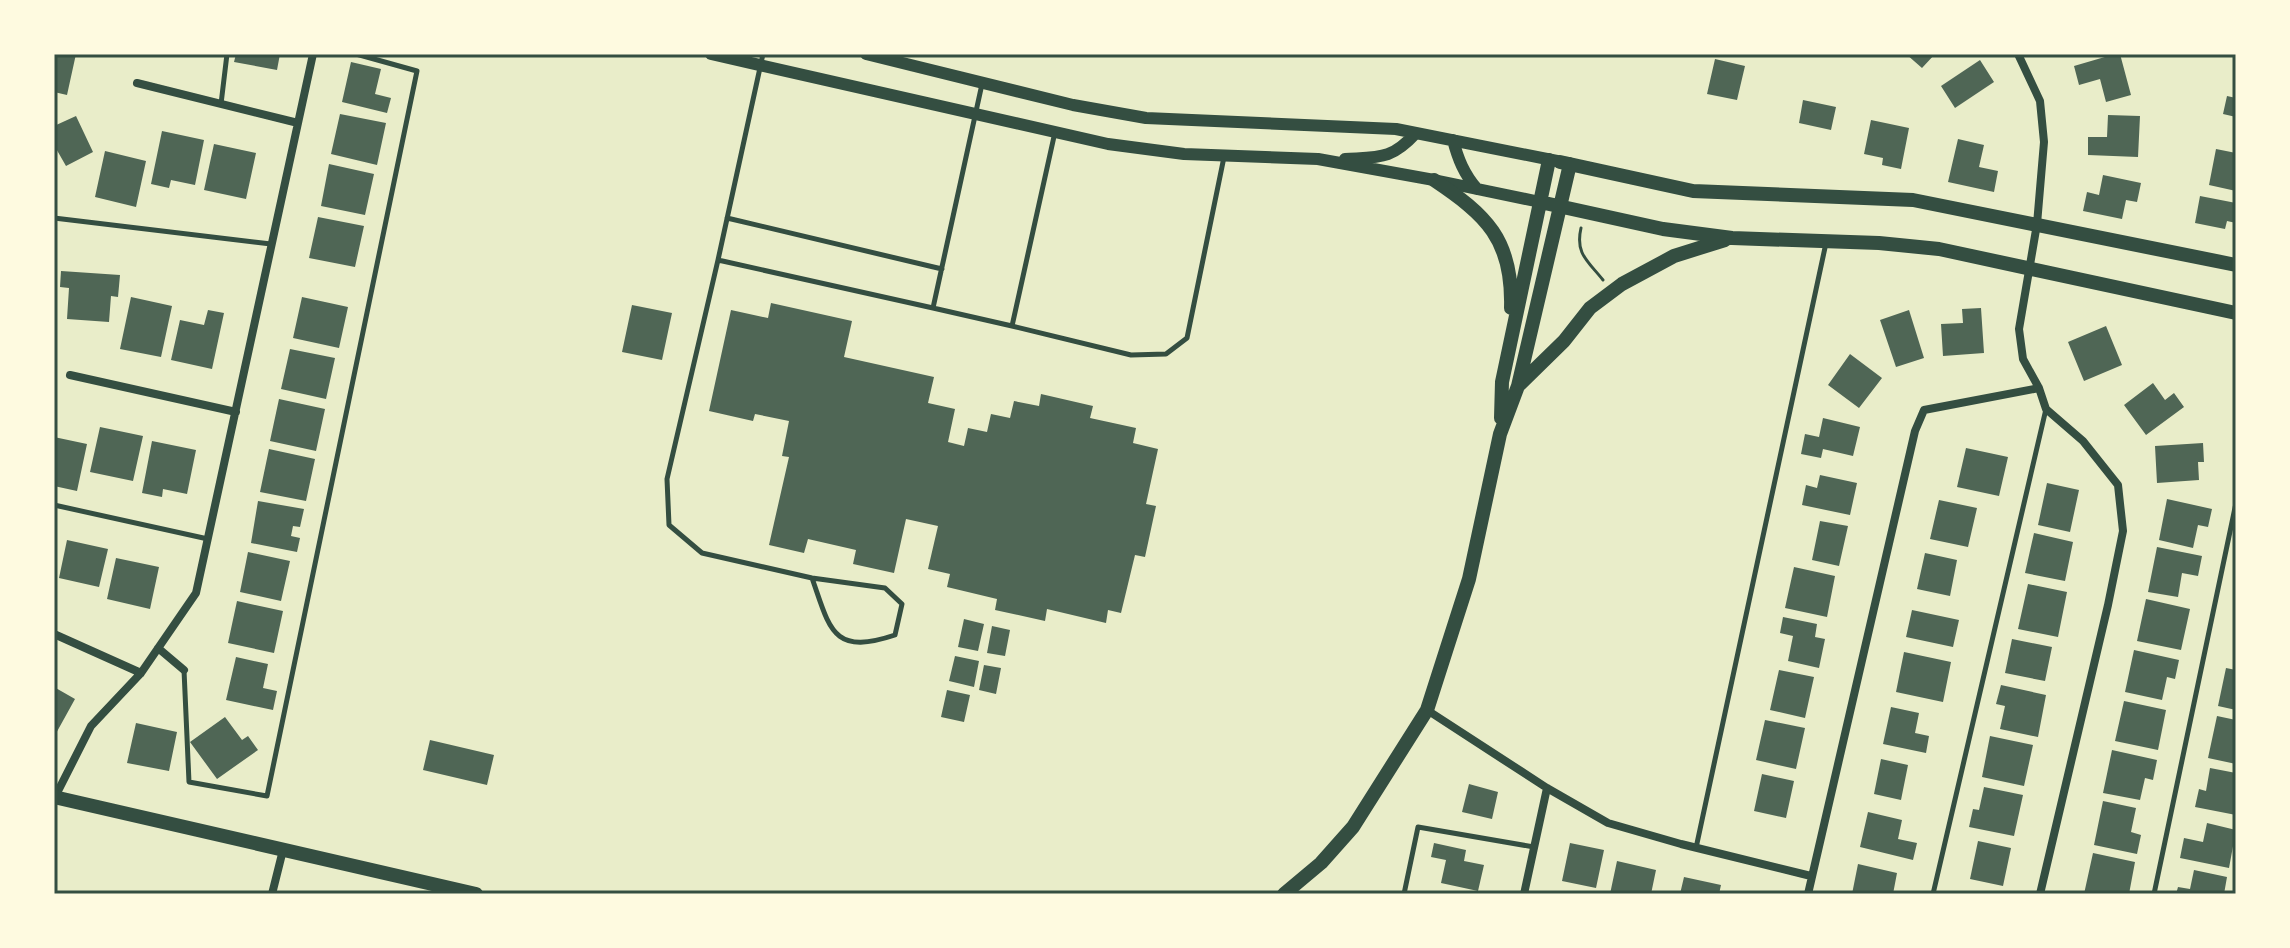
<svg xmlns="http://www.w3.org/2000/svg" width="2290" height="948" viewBox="0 0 2290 948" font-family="Barlow,sans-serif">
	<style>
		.building { fill: #4f6655 }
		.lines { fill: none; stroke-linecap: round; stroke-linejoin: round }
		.path { stroke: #344e41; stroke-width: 3 }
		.service { stroke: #344e41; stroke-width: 5 }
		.minor { stroke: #344e41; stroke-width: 8 }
		.tertiary { stroke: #344e41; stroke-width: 12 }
		.secondary { stroke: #344e41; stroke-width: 14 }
		.neatline { fill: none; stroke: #344e41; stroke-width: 3 }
	</style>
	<rect width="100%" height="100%" fill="#e9edc9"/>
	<path class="building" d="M54 54H76L67 95 54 92Z
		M236 54H280L277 70 234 62Z
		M1906 54H1935L1922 68Z
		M2115 54H2120L2131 95 2106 102 2100 79 2079 85 2074 66Z
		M1715 59 1745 66 1737 100 1707 94Z
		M1980 60 1994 82 1955 108 1941 86Z
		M351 62 381 69 375 94 391 98 387 113 342 102Z
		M2227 96 2236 98V117L2223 114Z
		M1803 100 1836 107 1831 130 1799 123Z
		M340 114 386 123 377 165 331 154Z
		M2108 115 2140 116 2138 157 2088 155V137H2107Z
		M76 116 93 152 66 166 54 145V126Z
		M1871 120 1909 128 1901 169 1882 165 1883 158 1864 154Z
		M162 131 204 140 195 185 171 180 169 188 151 184Z
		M1958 139 1984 145 1979 167 1998 171 1994 192 1948 182Z
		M214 144 256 153 246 199 204 190Z
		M2216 149 2236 153V191L2209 185Z
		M105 151 146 161 136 207 95 197Z
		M329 164 374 174 365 215 321 206Z
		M2103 175 2141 183 2137 202 2126 200 2122 219 2083 211 2087 192 2099 195Z
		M2200 196 2236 203V223L2227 221 2225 229 2195 223Z
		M318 217 364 226 355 267 309 258Z
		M61 271 120 275 118 297 111 296 109 322 67 319 69 288 60 287Z
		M131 297 172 306 161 357 120 349Z
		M302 297 348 307 339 348 293 338Z
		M771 303 852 321 844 357 934 377 928 403 955 409 948 442 964 446 968 428 987 432 991 414 1010 418 1014 401 1039 406 1041 394 1093 406 1090 418 1136 428 1133 443 1158 449 1146 504 1156 506 1145 557 1135 555 1121 613 1108 610 1106 623 1047 609 1045 621 995 610 997 599 947 587 950 574 928 569 938 526 906 519 894 573 853 564 856 550 808 539 804 553 769 545 789 457 782 456 789 421 755 414 753 421 709 411 731 310 768 318Z
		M632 305 672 313 662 360 622 352Z
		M1981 308 1984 353 1943 356 1941 324 1963 323 1962 309Z
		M208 310 224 313 212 369 171 360 180 320 204 325Z
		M1909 310 1924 358 1896 367 1880 320Z
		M2106 326 2122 365 2084 381 2068 342Z
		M290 349 335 358 326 399 281 389Z
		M1850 354 1882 378 1859 408 1828 385Z
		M2153 383 2165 400 2174 393 2184 407 2146 435 2124 405Z
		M279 399 325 409 316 451 270 441Z
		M1823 418 1860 427 1853 456 1823 449 1821 458 1801 454 1805 434 1819 437Z
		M100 427 143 436 133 481 90 472Z
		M54 437 87 444 77 491 54 486Z
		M152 441 196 450 187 494 163 489 162 497 142 493Z
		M2203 443 2204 462H2198L2199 480 2157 483 2155 446Z
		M1966 448 2008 457 1999 496 1957 487Z
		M269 449 315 459 306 501 260 492Z
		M1820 475 1857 483 1850 515 1802 505 1806 485 1817 488Z
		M2047 483 2079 490 2070 532 2038 525Z
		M2167 499 2212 509 2208 527 2198 525 2193 548 2159 540Z
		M1939 500 1977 508 1968 547 1930 539Z
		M258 501 304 509 300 527 293 526 291 536 300 538 297 552 251 543Z
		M1820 521 1848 526 1839 566 1812 560Z
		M2034 533 2073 542 2065 581 2025 573Z
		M67 540 108 549 99 587 59 578Z
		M2157 547 2202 556 2198 576 2182 573 2178 597 2148 592Z
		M248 552 290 561 281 601 240 592Z
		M1925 553 1957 560 1950 596 1917 589Z
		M116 558 159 567 150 609 107 599Z
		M1794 567 1835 576 1827 617 1785 608Z
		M2028 584 2067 592 2058 637 2018 629Z
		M2146 599 2190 609 2181 650 2137 641Z
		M237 601 283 611 274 653 228 643Z
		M1912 610 1959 620 1953 647 1906 637Z
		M1783 617 1817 624 1815 637 1825 639 1819 668 1788 661 1793 636 1780 633Z
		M964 619 984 624 978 651 958 647Z
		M992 626 1010 630 1005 656 987 653Z
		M2012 639 2052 647 2045 681 2005 673Z
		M2134 650 2179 660 2175 679 2167 677 2162 700 2125 692Z
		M1904 652 1951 662 1943 702 1896 692Z
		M955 656 979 661 974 687 949 681Z
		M236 657 268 664 263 688 277 691 273 710 226 700Z
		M984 665 1001 668 996 694 979 690Z
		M2226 668 2236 670V710L2218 706Z
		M1779 670 1814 677 1805 718 1770 710Z
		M2001 685 2046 695 2038 737 2000 729 2005 706 1996 704Z
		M54 687 75 699 54 737Z
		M947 690 970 695 964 722 941 717Z
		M2124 701 2166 710 2158 750 2115 741Z
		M1891 707 1919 713 1915 733 1929 736 1926 753 1883 744Z
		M2217 716 2236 720V764L2208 758Z
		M225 717 242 740 248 736 258 750 217 779 190 742Z
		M1765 720 1805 728 1796 769 1756 760Z
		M136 723 177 732 169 771 127 763Z
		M1990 736 2033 745 2024 786 1982 777Z
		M430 740 494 755 487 785 423 770Z
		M2112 750 2157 760 2153 780 2145 778 2140 800 2103 793Z
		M1881 759 1908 765 1901 800 1874 794Z
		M2210 768 2236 773V815L2195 807 2199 789 2206 791Z
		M1762 774 1794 781 1786 818 1754 811Z
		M1469 784 1498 792 1492 819 1462 812Z
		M1984 787 2023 795 2014 836 1969 827 1973 809 1979 810Z
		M2103 801 2136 808 2131 832 2141 835 2137 854 2094 845Z
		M1868 812 1902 820 1898 839 1917 843 1913 860 1860 847Z
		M2207 823 2236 830 2229 868 2180 858 2184 838 2203 842Z
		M1978 841 2011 848 2003 886 1970 879Z
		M1434 843 1466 850 1464 861 1484 865 1478 891 1441 883 1446 860 1431 857Z
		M1570 843 1604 850 1596 888 1562 881Z
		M2093 853 2135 862 2129 894H2084Z
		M1617 861 1656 870 1651 894H1610Z
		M1858 864 1897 873 1893 894H1852Z
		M2194 870 2227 877 2224 894H2176L2178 887 2190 889Z
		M1684 877 1721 885 1719 894H1680Z"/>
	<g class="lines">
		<path class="path" d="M1581 228C1575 254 1588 261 1603 280"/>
		<path class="service" d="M763 54 718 260 933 308
			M982 84 933 308 1012 326 1055 132
			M221 104 227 54
			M54 218 271 244
			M727 218 942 269
			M718 260 667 479 669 525 702 553 812 578 885 588 902 604 895 635C832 656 830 629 812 578
			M1012 326 1131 355 1166 354 1187 338 1224 157
			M54 505 208 539
			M184 670 189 782 267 796 417 71 356 54
			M1696 848 1826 243
			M1404 894 1418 827 1534 847
			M1933 894 2046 409
			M2154 894 2236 503"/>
		<path class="minor" d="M2018 54 2040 101 2044 142 2037 224 2019 329 2023 359 2039 388 2046 409 2083 441 2118 485 2123 531 2108 605 2040 894
			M137 83 298 123
			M70 375 236 412
			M54 634 141 673
			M158 648 184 670
			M1427 710 1547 788 1608 823 1681 844 1811 876
			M55 797 91 726 141 673 196 593 313 54
			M272 894 283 850
			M1524 894 1547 788
			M1808 894 1915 431 1924 410 2039 388"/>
		<path class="tertiary" d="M711 54 1108 144 1184 154 1318 159 1434 180 1540 202
			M866 54 1073 105 1146 118 1396 129 1557 161
			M1453 140C1458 159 1464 174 1477 189
			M1345 159C1380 157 1391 160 1416 133"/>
		<path class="secondary" d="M1560 162 1693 191 1913 200 2236 265
			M1434 180C1486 215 1513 239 1511 308
			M1540 202 1663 229 1732 238 1879 243 1939 249 2236 313
			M1518 386 1564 341 1590 308 1622 284 1674 256 1725 240
			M1501 418 1502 382 1549 160
			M54 797 476 894
			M1284 894 1321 863 1353 827 1427 710 1469 579 1500 434 1518 386 1570 164"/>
	</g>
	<rect width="2290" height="948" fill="none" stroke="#fefae0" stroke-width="112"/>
	<rect x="56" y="56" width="2178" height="836" class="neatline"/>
</svg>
